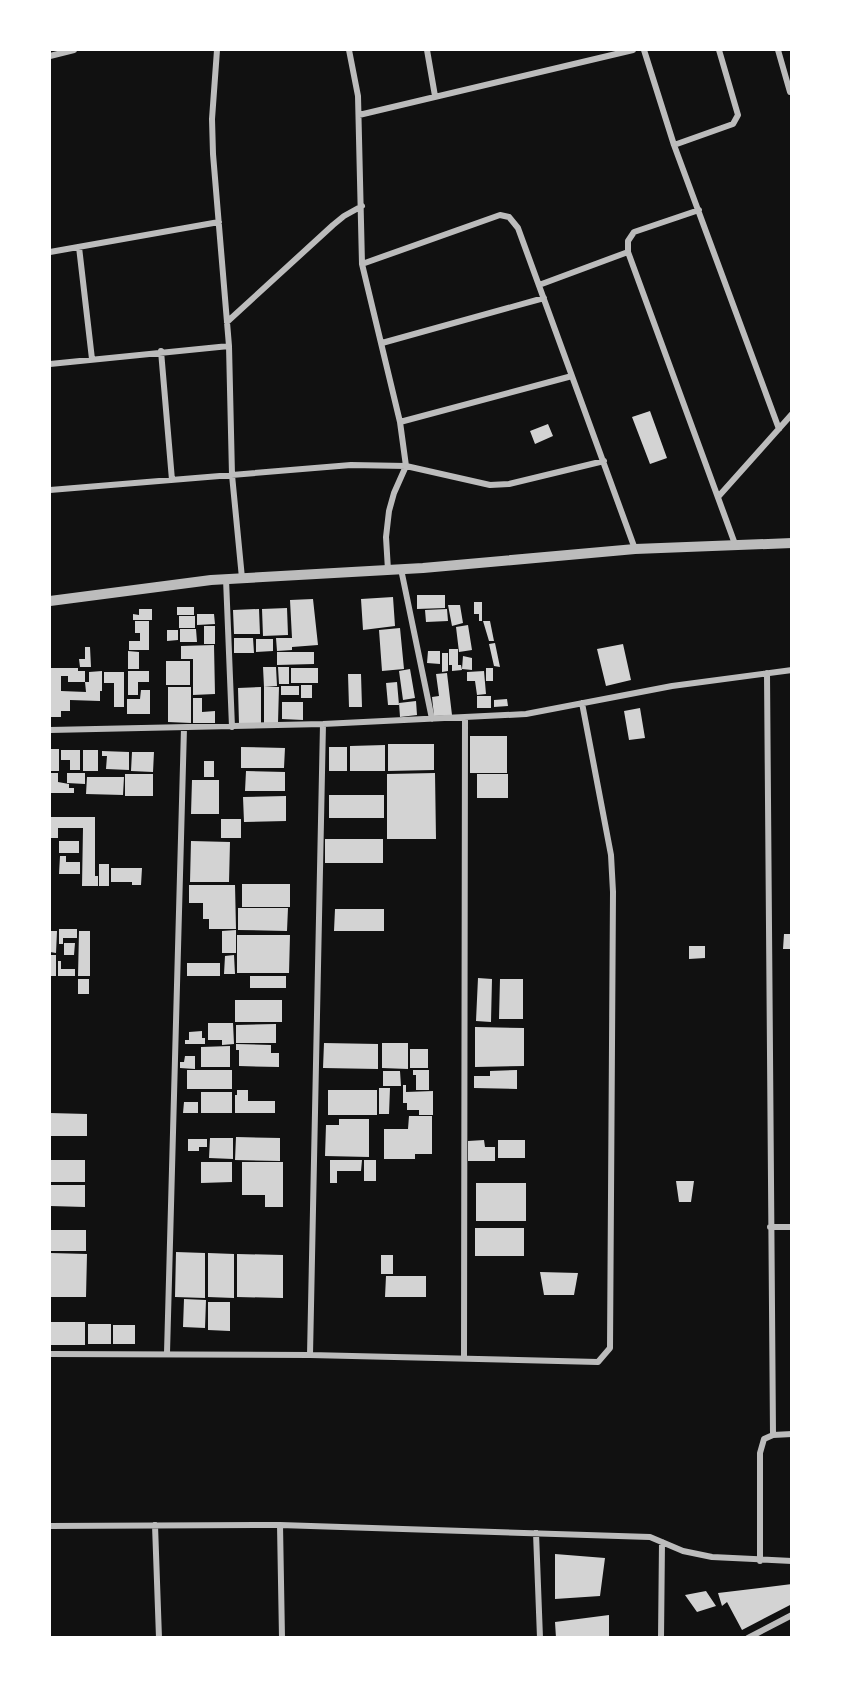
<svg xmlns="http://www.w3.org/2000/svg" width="841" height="1687" viewBox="0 0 841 1687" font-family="Georgia,serif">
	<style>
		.building { fill: #d3d3d3 }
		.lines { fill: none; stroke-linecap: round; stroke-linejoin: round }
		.minor { stroke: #bcbcbc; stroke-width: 6 }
		.tertiary { stroke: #bcbcbc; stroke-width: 10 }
	</style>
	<rect width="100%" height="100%" fill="#111"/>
	<path class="building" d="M650 411 667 458 650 464 632 417Z
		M548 424 553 436 535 444 530 431Z
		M417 595H445V608L417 609Z
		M393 597 395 626 363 630 361 599Z
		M313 599 318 645 292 647V650L277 651 276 638H292L290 600Z
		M474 602H482V621H479V614H474Z
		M448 605H460L463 623 452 626Z
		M177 607H194V615H177Z
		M287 608 288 635 263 636 262 609Z
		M139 609H152V620H133V614L139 615Z
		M259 609 260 634H234L233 610Z
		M447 609 448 621 426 622 425 610Z
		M197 614H214L215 624 197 625Z
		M179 616H195V628H179Z
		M135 621H149V650H129V641H140V633H135Z
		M483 621H490L494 641H489Z
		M468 625 472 650 459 652 456 627Z
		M204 626H215V644H204Z
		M400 628 404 669 382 671 379 630Z
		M180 629H196L197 642H180Z
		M167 630H178V640L167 641Z
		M234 638H253L254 653H234Z
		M256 639H273V651L256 652Z
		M495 643 500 667 494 666 489 644Z
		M623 644 631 680 606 686 597 649Z
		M214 645 215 694 193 695V659H181V646Z
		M85 647H90L91 667H80L79 659H85Z
		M449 649H458V665H461L462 670 452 671V665H449Z
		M128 651 139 652V669H128Z
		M428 651H440V664L427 663Z
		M277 652H314V664L277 665Z
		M442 653H448V671L442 672Z
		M463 656 472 658V670L462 669Z
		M166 661H190V685H166Z
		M263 667H276L277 686 264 687Z
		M278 667H289V684H279Z
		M50 668H78V671H85V682H68V676H61V691L86 692 85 682H89V672L102 671V691H100V701L70 700V711H61V717H51Z
		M291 668H318V683H291Z
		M486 668H493V681H486Z
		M410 669 415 698 403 700 399 671Z
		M128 671H149V682H138V695H128Z
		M484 671 486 694 477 695 475 681H467V672Z
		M104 672H124V707H114V683H104Z
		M447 673 452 715 434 716 432 697 439 696 436 674Z
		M348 674H361L362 707H349Z
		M397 682 399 705H388L386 683Z
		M301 685H312V698H301Z
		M281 686H299V695H281Z
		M168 687H191V723L168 722Z
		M261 687V724H239L238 688Z
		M264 687H279L278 723H264Z
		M141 690H150V714H127V699H140Z
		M477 696H491V708H477Z
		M193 698H202V712L215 711V723H193Z
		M507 699 508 706 494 707V700Z
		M416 701 417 715 400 717 399 703Z
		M282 702H303V720L282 719Z
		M640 708 645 738 629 740 624 711Z
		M470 736H507V773H470Z
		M388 744H434V770L388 771Z
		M385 745V771H350V746Z
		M241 747 285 748 284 768H241Z
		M329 747H347V771H329Z
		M50 749H59V771H50Z
		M61 750H80V770H70V760H61Z
		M83 750H98V771H83Z
		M102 751 129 752V770L106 769 107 756H102Z
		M132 752H154L153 772 131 771Z
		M204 761H214V777H204Z
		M246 771 285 772V791H245Z
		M50 773H58V782L69 784V788H74V793H50Z
		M67 773H85V784L67 783Z
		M435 773 436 839H387V774Z
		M125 774H153V796H125Z
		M477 774H508V798H477Z
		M87 777H124L123 795 86 794Z
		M192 780H219V814H191Z
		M329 795H384V818H329Z
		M286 796V821L244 822 243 797Z
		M50 817H95V876H98V886H82L83 828H58V838H50Z
		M221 819H241V838H221Z
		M325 839H383V863H325Z
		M59 841H79V853H59Z
		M191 841 230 842 229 882H190Z
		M60 856H66V862H80V874H59Z
		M99 864H109V886H99Z
		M111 868H142L141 885H132V882H111Z
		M242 884H290V907H242Z
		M189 885H235L236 929H209V919H203V903H189Z
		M238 908H288L287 931 238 930Z
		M335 909H384V931H334Z
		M59 929H77V938H63V944H59Z
		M236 930V953H222V931Z
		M50 931H57L56 953 50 952Z
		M79 931H90V976H78Z
		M784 934H792V949H783Z
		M237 935H290L289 973H237Z
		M64 943H75L74 955H64Z
		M689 946H705V958L689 959Z
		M50 955H56V976H50Z
		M234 955 235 974H224L225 956Z
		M58 961H61V969H75V976H58Z
		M187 963H220V976H187Z
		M250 976H286V988H250Z
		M478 978 492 979 491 1022 476 1021Z
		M78 979H89V994H78Z
		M500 979H523V1019H499Z
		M235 1000H282V1022H235Z
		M208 1023H233L234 1044 222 1045V1040H208Z
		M276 1024V1043H236V1025Z
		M475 1027 524 1028V1066L475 1067Z
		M202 1031V1038H205V1044H185V1040H189V1032Z
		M324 1043 378 1044V1069L323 1068Z
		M382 1043H408V1069L382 1068Z
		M236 1044 271 1045V1053H279V1067L239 1066V1050H236Z
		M230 1046V1067H201V1047Z
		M410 1049H428V1068H410Z
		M185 1056H195V1069L180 1068V1062H184Z
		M187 1070H232V1089H187Z
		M413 1070H429V1090H416V1075H413Z
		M517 1070V1089L474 1088V1076H490V1071Z
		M383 1071H400L401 1086H383Z
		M403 1085H406V1092L433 1091V1115H419V1110H407V1103H403Z
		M379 1088H390L389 1114H379Z
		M237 1090H248V1101H275V1113H235V1095H237Z
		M328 1090H377V1115H328Z
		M201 1092H232V1113H201Z
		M184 1102H198V1113H183Z
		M50 1113 87 1114V1136H50Z
		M409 1116H432V1154H415V1159H384V1129H408Z
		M339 1119H369V1157L325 1156 326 1125H339Z
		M236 1137 280 1138V1161L235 1160Z
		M210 1138H233V1159L209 1158Z
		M188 1139H207V1147H199V1151H188Z
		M484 1140 485 1147H495V1161H468V1141Z
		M498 1140H525V1158H498Z
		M50 1160H85V1182H50Z
		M330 1160H362L361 1171H337V1183H330Z
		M364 1160H376V1181H364Z
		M201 1162H232V1182L201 1183Z
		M242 1162H283V1207H265V1195H242Z
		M676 1181H694L691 1202H679Z
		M476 1183H526V1221H476Z
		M50 1185H85V1207L50 1206Z
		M475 1228H524V1256H475Z
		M50 1230H86V1251H50Z
		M176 1252 205 1253V1298L175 1297Z
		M50 1253 87 1254 86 1297H50Z
		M208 1253 234 1254V1298L208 1297Z
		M237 1254 283 1255V1298L237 1297Z
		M381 1255H393V1274H381Z
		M540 1272 578 1273 574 1295H544Z
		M386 1276H426V1297H385Z
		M184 1299 206 1300 205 1328 183 1327Z
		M208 1302H230V1331L208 1330Z
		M50 1322H85V1345H50Z
		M88 1324H111V1344H88Z
		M113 1325H135V1344H113Z
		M555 1554 605 1558 600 1596 555 1599Z
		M792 1584V1604L742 1630 727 1602 722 1606 718 1593Z
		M706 1591 716 1606 697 1612 685 1595Z
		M609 1615V1638H556L555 1622Z"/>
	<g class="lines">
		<path class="minor" d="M217 50 212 119 213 154 229 346 232 475 242 578
			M349 50 358 96 362 264 400 422 406 466 394 493 389 511 386 537 388 570
			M427 50 435 96
			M644 50 674 145 779 429
			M778 50 790 92
			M50 56 74 50
			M359 115 633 50
			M674 145 733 124 738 115 719 50
			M699 210 634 232 628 241V252L735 544
			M79 247 92 359
			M50 252 219 222
			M362 264 500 215 509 217 518 228 635 549
			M539 285 628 252
			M227 322 333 225 344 216 362 206
			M382 343 544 298
			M161 351 172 480
			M50 364 229 346
			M400 422 572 376
			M50 490 351 465 406 466 490 485 509 484 604 461
			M718 497 792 414
			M401 569 432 719
			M226 579 232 727
			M767 673 773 1435
			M50 730 323 724 526 714 672 686 792 670
			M770 1227H792
			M167 1353 184 728
			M50 1354 310 1355 598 1362 610 1348 613 892 611 855 582 703
			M310 1355 323 724
			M464 1358 465 717
			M155 1525 159 1638
			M280 1525 282 1638
			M50 1526 280 1525 650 1537 683 1551 712 1557 792 1561
			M536 1533 540 1638
			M760 1561V1453L764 1439 773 1435 792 1434
			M661 1638 662 1542
			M748 1638 792 1615"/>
		<path class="tertiary" d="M50 601 211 580 423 568 635 549 792 543"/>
	</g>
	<rect width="841" height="1687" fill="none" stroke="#ffffff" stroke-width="102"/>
</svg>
